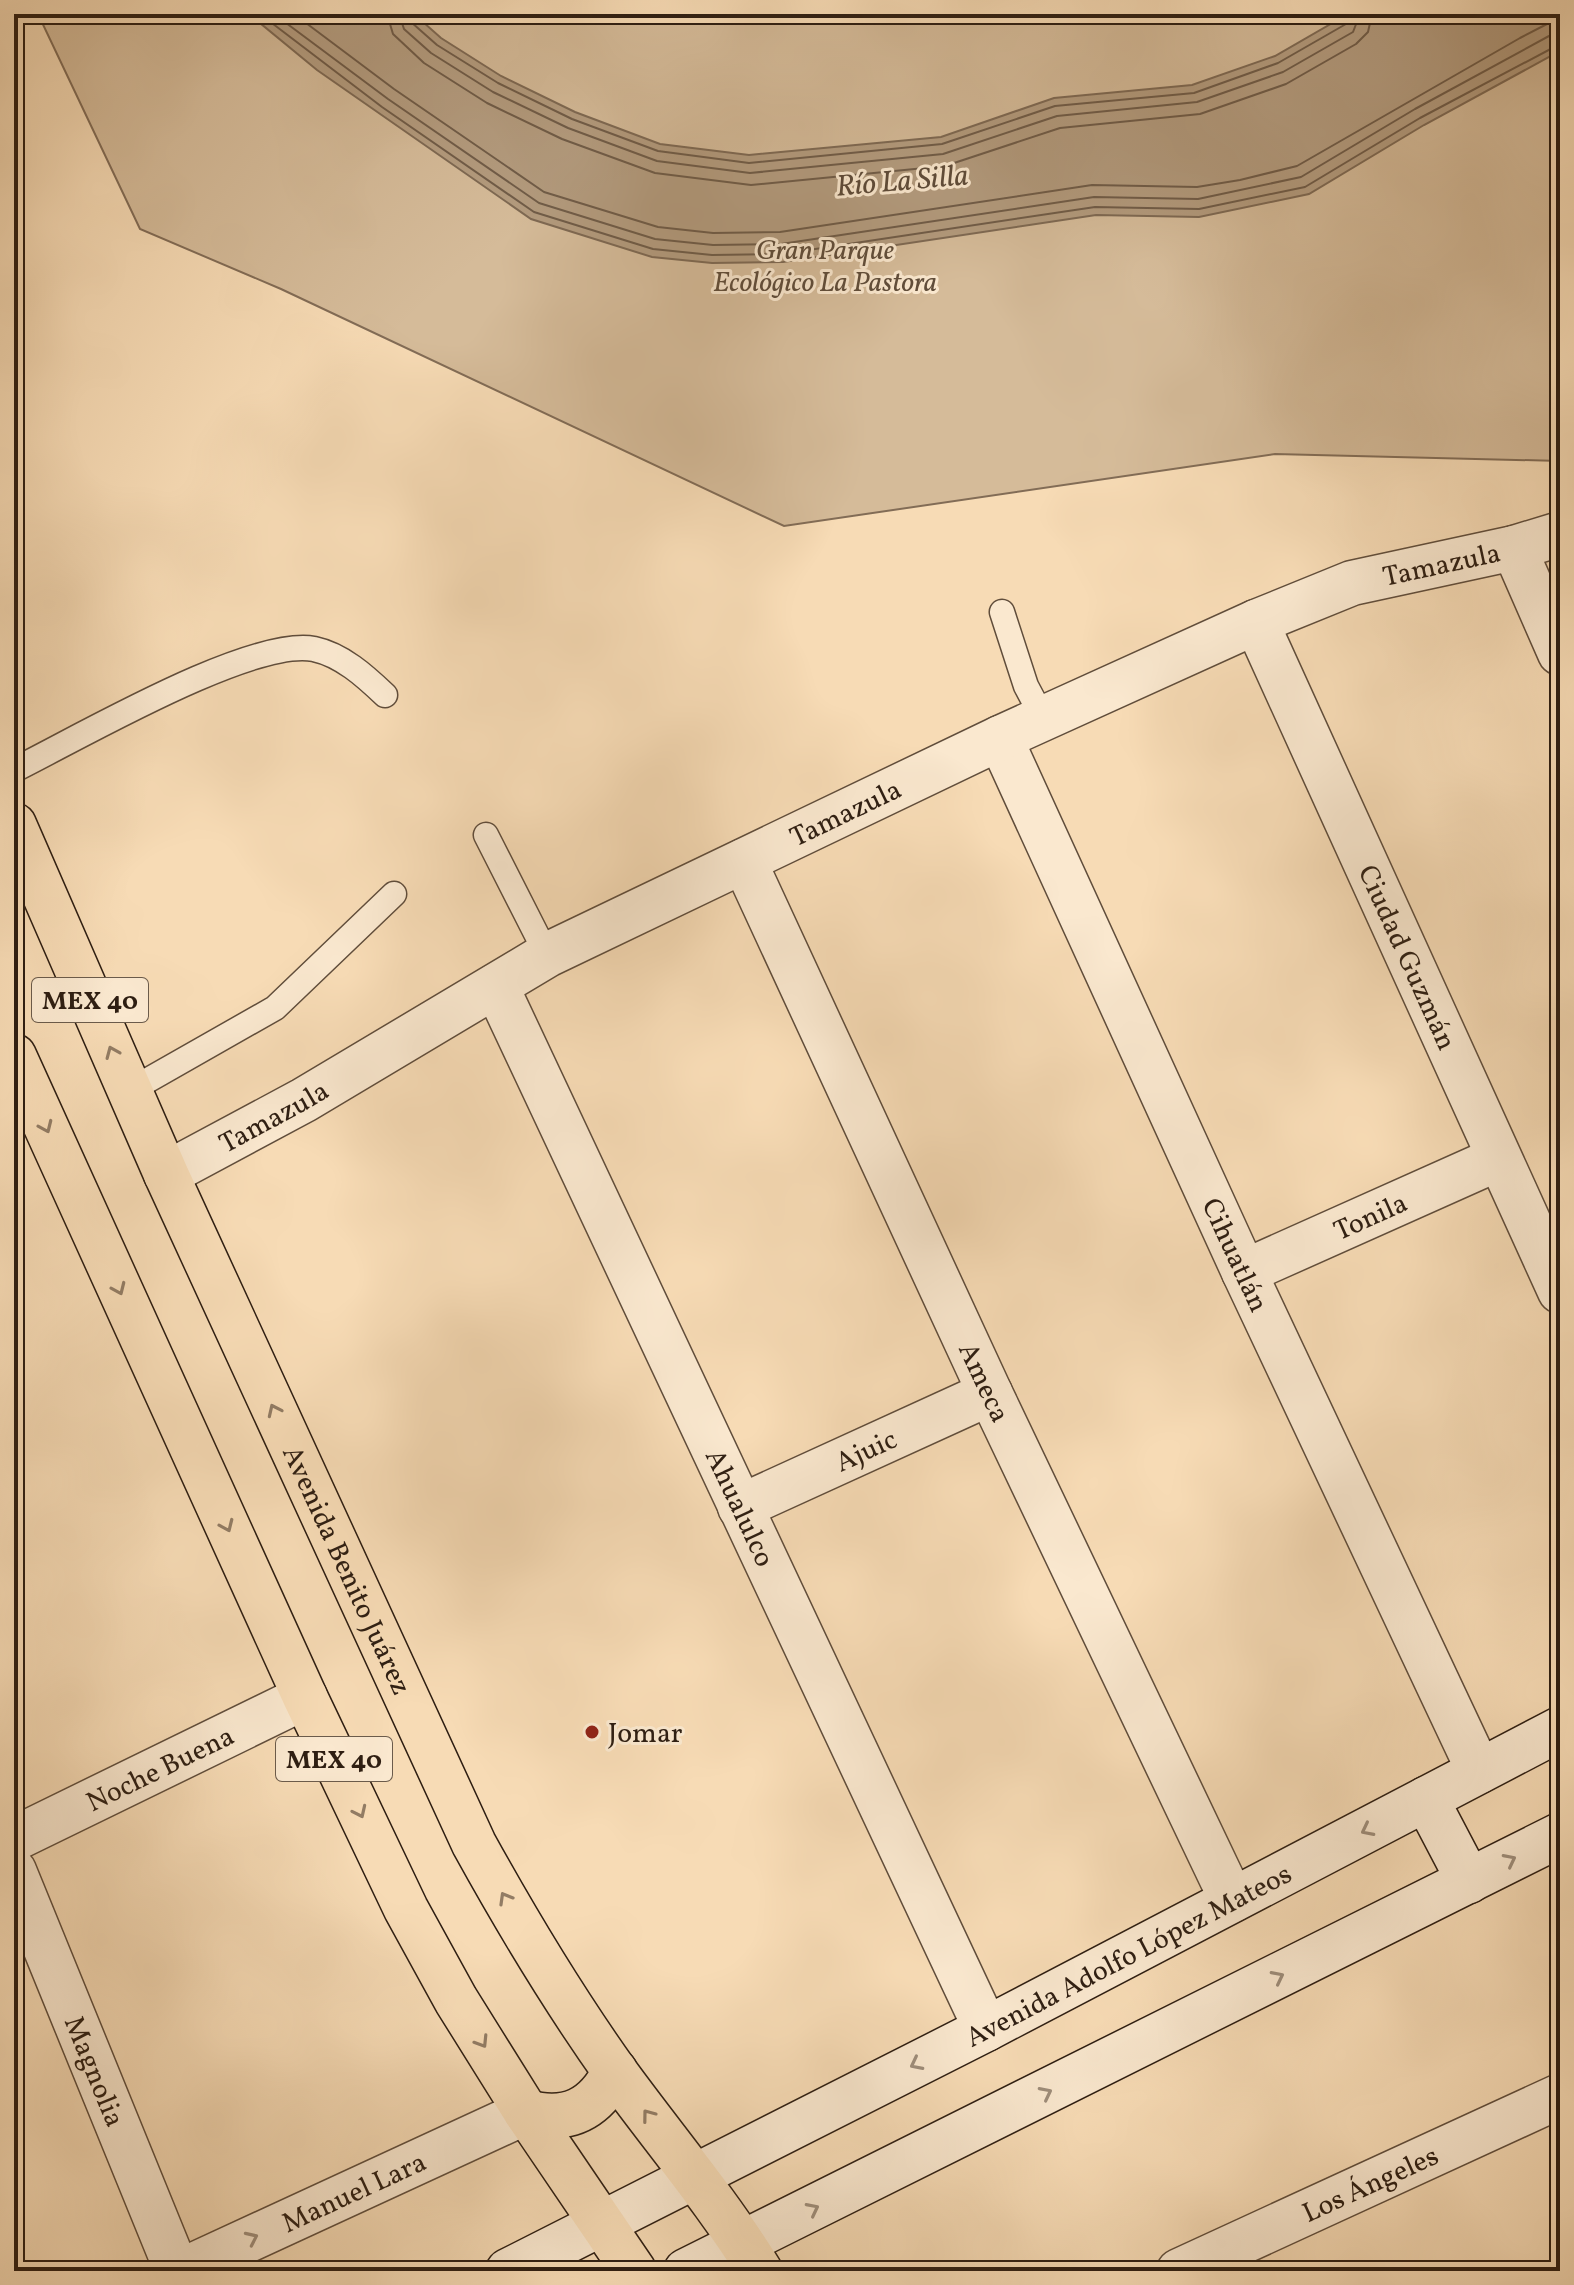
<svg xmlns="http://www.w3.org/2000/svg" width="1574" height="2285" viewBox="0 0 1574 2285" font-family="Vollkorn,serif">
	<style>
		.green { fill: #d5bb99; stroke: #826c56; stroke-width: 2 }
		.water { fill: #b39b7e; stroke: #7e6953; stroke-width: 2 }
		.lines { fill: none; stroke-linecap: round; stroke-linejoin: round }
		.shore { stroke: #705c48; stroke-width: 2 }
		.lane-casing { stroke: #604d3b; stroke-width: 27 }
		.street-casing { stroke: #604d3b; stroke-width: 47 }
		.secondary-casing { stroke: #2e1e12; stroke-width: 47 }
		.primary-casing { stroke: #2e1e12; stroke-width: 47 }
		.lane { stroke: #fae8cf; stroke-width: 24 }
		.street { stroke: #fae8cf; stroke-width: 44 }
		.secondary { stroke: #fae8cf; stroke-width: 44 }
		.primary { stroke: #f7dbb5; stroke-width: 44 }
		.oneway { stroke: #927c64 }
		.oneway2 { stroke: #9e8d7a }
		.poi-dot { fill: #8f2418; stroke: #fae8cf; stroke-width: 3 }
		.labels { text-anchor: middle; stroke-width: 6; stroke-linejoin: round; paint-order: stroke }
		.shield { fill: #fae8cf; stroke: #6b5b4b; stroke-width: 2 }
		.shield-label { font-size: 26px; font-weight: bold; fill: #2e1e12 }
		.park-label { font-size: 28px; font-style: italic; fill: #604d3a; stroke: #fae8cf }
		.street-label { font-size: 28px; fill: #2e1e12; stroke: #fae8cf }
		.poi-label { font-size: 28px; fill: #2e1e12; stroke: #fae8cf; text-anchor: start }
		.water-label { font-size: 30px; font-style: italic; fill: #5d4a38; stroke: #fae8cf }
	</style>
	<rect width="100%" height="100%" fill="#f7dbb5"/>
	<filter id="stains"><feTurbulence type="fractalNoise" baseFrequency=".0025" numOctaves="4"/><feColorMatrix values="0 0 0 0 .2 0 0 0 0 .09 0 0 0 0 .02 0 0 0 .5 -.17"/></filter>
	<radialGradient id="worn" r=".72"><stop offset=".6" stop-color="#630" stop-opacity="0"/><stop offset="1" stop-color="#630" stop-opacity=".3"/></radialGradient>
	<path class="green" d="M38 14H1560V461L1275 454 784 526 281 289 140 229Z"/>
	<path class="water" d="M249 14H414L441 38 501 76 575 112 660 144 749 155 941 137 1054 98 1192 85 1275 56 1348 14H1560V51L1424 125 1309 194 1199 217 1096 215 783 262 712 263 652 257 531 219 317 70Z"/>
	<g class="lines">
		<path class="shore" d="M260 14 382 107 534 212 653 249 712 255 782 254 1095 207 1199 209 1305 187 1420 118 1560 44
			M274 14 388 99 539 203 655 239 713 245 781 244 1094 197 1198 199 1301 177 1415 109 1549 36 1560 34
			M294 14 394 89 544 192 658 227 713 233 780 232 1092 185 1197 187 1240 180 1297 166 1520 38 1547 24 1560 22
			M387 14 393 34 424 63 487 103 562 139 655 173 751 185 945 166 1060 128 1200 114 1286 84 1356 44 1368 32 1372 14
			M399 14 404 29 431 53 493 92 568 128 657 161 750 173 943 154 1057 116 1197 102 1283 72 1353 32 1360 14
			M409 14 411 22 437 45 498 83 572 119 658 151 749 163 942 144 1055 106 1194 93 1278 63 1346 24 1350 14"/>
		<defs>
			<path id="lane" d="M1002 612 1026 686 1043 718
				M14 770C77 739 251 637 314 649 342 655 365 676 385 695
				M486 835 547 955
				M129 1091 275 1008 394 894"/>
			<g id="street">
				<path d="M1514 548 1560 653"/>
				<path id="s1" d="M1256 622 1560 1291"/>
				<path id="s2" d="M1000 738 1244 1272 1479 1771"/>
				<path id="s3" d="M744 861 990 1393 1232 1900"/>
				<path id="s4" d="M496 986 986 2029"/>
				<path id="s5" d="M166 1174 304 1100 547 955 1000 738 1256 622 1352 583 1514 548 1560 534"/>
				<path id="s6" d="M1244 1272 1497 1159"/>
				<path id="s7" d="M740 1507 990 1393"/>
				<path id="s8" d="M14 1839 305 1697"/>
				<path id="s9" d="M14 1871 177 2271"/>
				<path id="s10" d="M181 2271 526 2112"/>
				<path id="s11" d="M1179 2271 1560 2096"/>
			</g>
			<g id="secondary">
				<path d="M1426 1799 1469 1881"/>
				<path id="s12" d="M508 2271 986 2029 1560 1729"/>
				<path d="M686 2271 1560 1835"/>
			</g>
			<g id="primary">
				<path id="s13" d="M14 825 166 1174 474 1844C517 1922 564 2000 616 2073 664 2139 717 2201 760 2271"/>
				<path d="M14 1056 305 1697 406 1909 456 2000 526 2112 634 2271"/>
				<path d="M526 2112C567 2123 595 2110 615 2071"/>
			</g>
		</defs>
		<use href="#lane" class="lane-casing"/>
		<use href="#street" class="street-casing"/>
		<use href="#secondary" class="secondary-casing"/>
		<use href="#primary" class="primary-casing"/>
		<use href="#lane" class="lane"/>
		<use href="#street" class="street"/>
		<use href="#secondary" class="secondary"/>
		<use href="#primary" class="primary"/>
	</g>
	<defs><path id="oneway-chevron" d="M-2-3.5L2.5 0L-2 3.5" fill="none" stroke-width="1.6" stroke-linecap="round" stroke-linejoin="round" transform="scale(2)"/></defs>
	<g class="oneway">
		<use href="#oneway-chevron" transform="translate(112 1052) rotate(-113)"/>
		<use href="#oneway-chevron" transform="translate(46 1127) rotate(66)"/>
		<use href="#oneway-chevron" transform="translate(119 1289) rotate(66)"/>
		<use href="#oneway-chevron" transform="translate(274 1410) rotate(-115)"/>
		<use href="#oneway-chevron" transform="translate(227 1526) rotate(66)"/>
		<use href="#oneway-chevron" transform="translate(360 1812) rotate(65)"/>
		<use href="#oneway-chevron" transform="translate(505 1898) rotate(-120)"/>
		<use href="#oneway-chevron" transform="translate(482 2042) rotate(58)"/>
		<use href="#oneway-chevron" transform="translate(648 2115) rotate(-127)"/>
	</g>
	<g class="oneway2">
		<use href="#oneway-chevron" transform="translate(1367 1830) rotate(153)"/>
		<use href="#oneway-chevron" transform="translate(1510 1860) rotate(-27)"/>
		<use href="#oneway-chevron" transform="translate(1278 1977) rotate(-27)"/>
		<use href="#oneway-chevron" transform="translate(916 2064) rotate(153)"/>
		<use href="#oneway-chevron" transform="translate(1046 2093) rotate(-27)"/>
		<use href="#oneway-chevron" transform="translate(813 2209) rotate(-27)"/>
		<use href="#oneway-chevron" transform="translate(252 2238) rotate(-25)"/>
	</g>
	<circle class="poi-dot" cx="592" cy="1732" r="8"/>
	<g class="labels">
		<g class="shield">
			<rect x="32" y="978" width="116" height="44" rx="6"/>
			<rect x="276" y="1737" width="116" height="44" rx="6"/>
		</g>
		<g class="shield-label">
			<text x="90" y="1009">MEX 40</text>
			<text x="334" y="1768">MEX 40</text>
		</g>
		<g class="park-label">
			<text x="825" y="259">Gran Parque<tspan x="825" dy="32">Ecológico La Pastora</tspan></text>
		</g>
		<g class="street-label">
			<text dy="10" stroke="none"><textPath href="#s5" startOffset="1418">Tamazula</textPath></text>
			<text dy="10" stroke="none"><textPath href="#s5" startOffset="770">Tamazula</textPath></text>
			<text dy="10" stroke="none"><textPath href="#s1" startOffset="368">Ciudad Guzmán</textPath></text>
			<text dy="10" stroke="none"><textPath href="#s5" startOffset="122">Tamazula</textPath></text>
			<text dy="10" stroke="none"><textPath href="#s6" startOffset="138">Tonila</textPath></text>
			<text dy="10" stroke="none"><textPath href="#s2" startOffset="568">Cihuatlán</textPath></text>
			<text dy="10" stroke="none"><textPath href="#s3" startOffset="574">Ameca</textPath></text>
			<text dy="10" stroke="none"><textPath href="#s7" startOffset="138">Ajuic</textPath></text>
			<text dy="10" stroke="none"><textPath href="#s4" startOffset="576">Ahualulco</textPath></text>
			<text dy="10" stroke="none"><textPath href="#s13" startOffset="816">Avenida Benito Juárez</textPath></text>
			<text dy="10" stroke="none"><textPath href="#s8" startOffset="162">Noche Buena</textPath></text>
			<text dy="10" stroke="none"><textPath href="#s12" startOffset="696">Avenida Adolfo López Mateos</textPath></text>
			<text dy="10" stroke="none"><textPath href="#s9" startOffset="216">Magnolia</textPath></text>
			<text dy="10" stroke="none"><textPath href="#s11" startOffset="210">Los Ángeles</textPath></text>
			<text dy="10" stroke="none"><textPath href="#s10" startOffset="190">Manuel Lara</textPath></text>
		</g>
		<g class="poi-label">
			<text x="608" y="1742">Jomar</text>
		</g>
		<g class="water-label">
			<text transform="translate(902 180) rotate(-5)" y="10">Río La Silla</text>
		</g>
	</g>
	<rect width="1574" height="2285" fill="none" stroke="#f7dbb5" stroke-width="48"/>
	<rect x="16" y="16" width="1542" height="2253" fill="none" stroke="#2e1e12" stroke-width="4"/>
	<rect x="24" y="24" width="1526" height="2237" fill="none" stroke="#2e1e12" stroke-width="2"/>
	<rect width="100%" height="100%" filter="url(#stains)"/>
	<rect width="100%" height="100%" fill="url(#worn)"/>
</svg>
